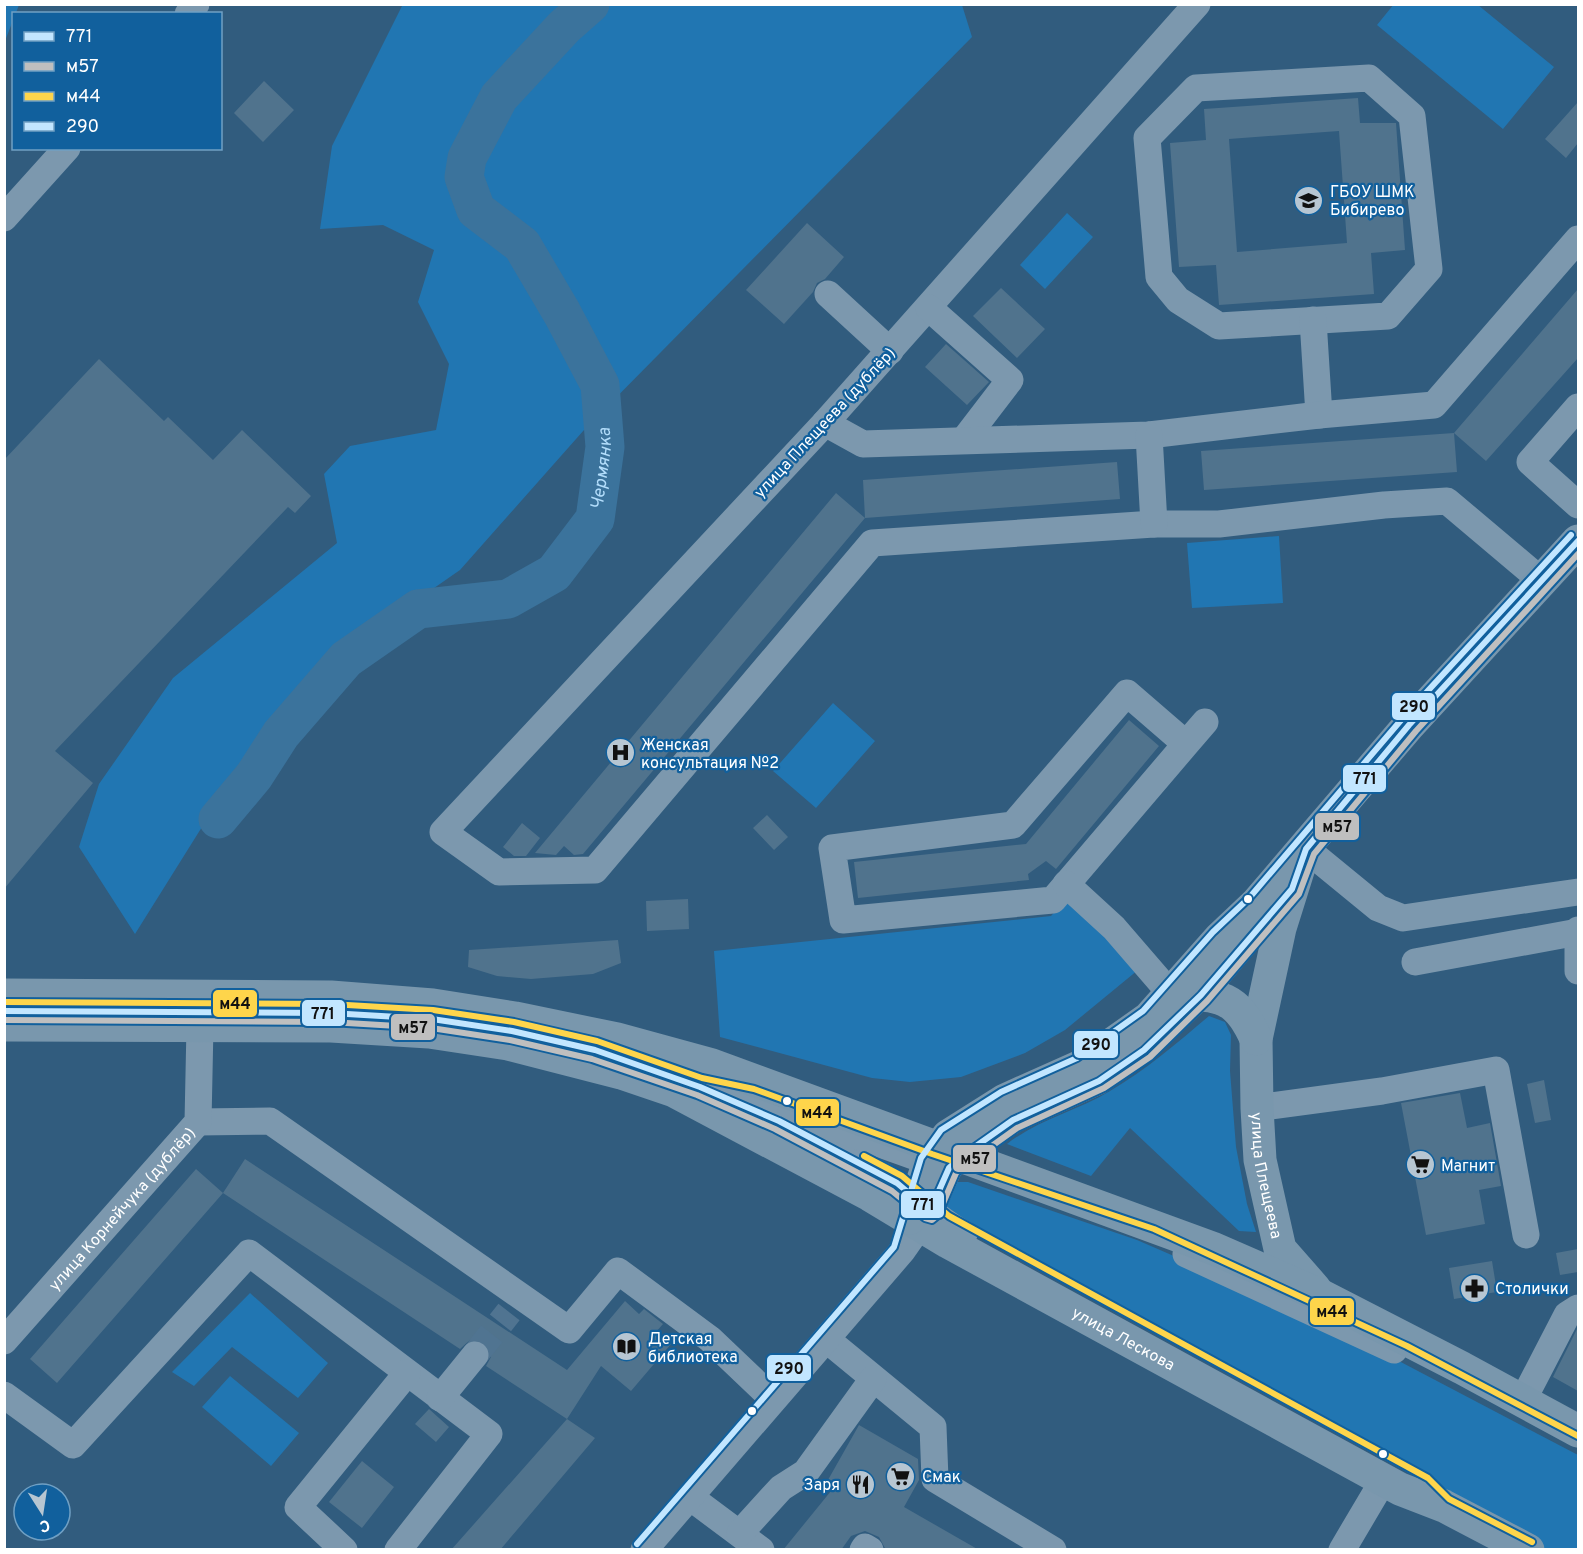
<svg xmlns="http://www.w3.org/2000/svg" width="1583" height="1554" viewBox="0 0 1583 1554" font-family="Overpass,sans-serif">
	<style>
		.green { fill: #2176b2 }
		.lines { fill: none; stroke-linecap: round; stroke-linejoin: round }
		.river { stroke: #3b739c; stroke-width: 39 }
		.building { fill: #50738d; fill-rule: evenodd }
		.minor-tunnel { stroke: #507491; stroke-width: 27; stroke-dasharray: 27 14; stroke-linecap: butt }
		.minor { stroke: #7c98ae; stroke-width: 27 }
		.major { stroke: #7997ad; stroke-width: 33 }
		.bus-1-casing { stroke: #11609d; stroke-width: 10 }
		.bus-2-casing { stroke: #11609d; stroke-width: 10 }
		.bus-3-casing { stroke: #11609d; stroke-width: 10 }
		.bus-4-casing { stroke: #11609d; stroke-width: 10 }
		.bus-1 { stroke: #c2e6ff; stroke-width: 6 }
		.bus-2 { stroke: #bfbfbf; stroke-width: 6 }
		.bus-3 { stroke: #fed54b; stroke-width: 6 }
		.bus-4 { stroke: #c2e6ff; stroke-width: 6 }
		.bus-dot { fill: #fff; stroke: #11609d; stroke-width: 2 }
		.labels { text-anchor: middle; stroke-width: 4.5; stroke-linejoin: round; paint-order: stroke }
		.poi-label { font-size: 16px; fill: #fff; stroke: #11609d; text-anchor: start }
		.street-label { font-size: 16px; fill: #fff; stroke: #11609d }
		.water-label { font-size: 18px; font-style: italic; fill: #b2ddfb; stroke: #11609d }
		.line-badge { stroke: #11609d; stroke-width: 2 }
		.pale-badge-label { font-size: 16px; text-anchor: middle; font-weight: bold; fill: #111 }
	</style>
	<rect width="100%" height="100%" fill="#315c7e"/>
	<path class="green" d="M5 4 19 5 5 41 4 5Z
		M403 4 962 5 972 37 584 430 460 570 332 659 222 795 135 934 79 847 99 784 173 678 337 543 324 474 350 446 436 430 449 364 418 302 434 250 383 225 320 229 332 146Z
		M1394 4 1478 5 1554 67 1503 129 1377 25Z
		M1067 213 1093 237 1045 289 1020 265Z
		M1279 536 1283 603 1192 608 1187 543Z
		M833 703 875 741 816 808 773 771Z
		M1066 899 1138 970 1065 1030 1025 1053 961 1077 910 1082 872 1078 720 1037 714 951 1051 916Z
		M1209 1016 1225 1022 1231 1035 1230 1071 1236 1147 1247 1204 1256 1232 1239 1231 1130 1128 1091 1176 1007 1144C1037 1120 1077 1111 1110 1091 1146 1070 1177 1043 1209 1016Z
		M955 1182H968L1137 1240 1220 1276 1357 1339 1578 1455V1549H1546L943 1216Z
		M250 1293 328 1363 298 1398 232 1347 194 1386 172 1372Z
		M230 1376 299 1433 271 1466 202 1407Z"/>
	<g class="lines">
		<path class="river" id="s1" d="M218 819 254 776 281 734 346 659 418 609 508 599 554 573 595 519 605 447 600 385 562 313 522 245 476 210 464 177 467 158 499 97 564 27 590 4"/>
	</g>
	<path class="building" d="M264 81 294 110 263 142 234 113Z
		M1358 98 1360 123H1396L1405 250 1371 253 1374 294 1219 305 1216 265 1179 267 1170 143 1206 140 1204 109ZM1339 131 1347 243 1237 252 1229 139Z
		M1578 102V143L1566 158 1545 139Z
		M807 223 844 257 825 279 817 283 813 292 784 324 746 290Z
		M1001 288 1045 329 1017 358 973 316Z
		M1578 289V358L1486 461 1454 433Z
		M946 344 989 382 967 405 925 367Z
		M99 359 164 421 168 417 213 460 242 430 311 496 295 513 288 507 55 751 93 783 4 889V460Z
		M1454 433 1457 472 1204 490 1201 451Z
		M1117 462 1120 499 865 518 863 480Z
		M836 493 865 518 583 854 574 855 564 846 556 855 535 853Z
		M1129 720 1159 746 1056 869 1046 861 1028 874 1029 880 858 898 854 862 1026 844Z
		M767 815 788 837 774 850 753 828Z
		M522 823 540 838 526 856H514L503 847Z
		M688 899 689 929 647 931 646 901Z
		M618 940 621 963 593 974 531 979 497 976 468 967 469 950Z
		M1544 1080 1551 1120 1535 1123 1527 1084Z
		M1460 1093 1467 1128 1490 1123 1501 1186 1479 1190 1485 1224 1426 1235 1401 1103Z
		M245 1159 567 1370 625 1301 639 1314 644 1309 663 1324 656 1332 671 1344 631 1391 601 1366 567 1419 486 1366 491 1357 489 1349 484 1342 470 1340 460 1349 223 1193Z
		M196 1169 223 1193 57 1383 30 1359Z
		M1578 1249V1272L1560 1275 1556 1253Z
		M1492 1261 1497 1292 1454 1299 1449 1268Z
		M1578 1327V1391L1553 1377Z
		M429 1409 449 1427 436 1442 415 1424Z
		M567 1419 595 1438 500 1550H451Z
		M859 1425 918 1459 919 1480 904 1507 979 1550H886L879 1537 865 1531 851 1536 841 1550H783L831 1491 824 1487Z
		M362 1461 394 1487 362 1528 329 1502Z"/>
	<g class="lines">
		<path class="minor-tunnel" d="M475 1355 509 1312"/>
		<g class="minor">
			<path d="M1197 4 825 423 443 832 499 872 595 870 872 543 1154 524H1219L1384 505 1447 501 1543 582"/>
			<path d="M188 14 196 4"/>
			<path d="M1369 78 1412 116 1429 269 1388 316 1219 326 1178 300 1159 277 1147 138 1196 88Z"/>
			<path d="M4 218 67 148"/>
			<path d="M828 294 890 351"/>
			<path d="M929 308 1010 380 964 440"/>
			<path d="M1313 320 1319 415"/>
			<path d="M1578 407 1530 462 1578 505"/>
			<path d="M825 423 863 444 1149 435 1319 415 1434 405 1578 239"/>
			<path d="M1149 435 1154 524"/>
			<path d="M1186 744 1127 693 1013 825 832 848 843 920 1053 900 1186 744 1205 722"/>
			<path d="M1306 849 1378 908 1403 918 1578 892"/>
			<path d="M1066 884 1114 928 1171 994"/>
			<path d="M1578 930V971"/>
			<path d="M1415 962 1578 932"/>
			<path d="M669 1076 779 1121 883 1176C912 1192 934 1218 964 1234"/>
			<path d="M1257 1108 1382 1091 1496 1070 1526 1235"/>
			<path d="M791 1112 947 1168"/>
			<path d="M198 1122 270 1121 569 1330 618 1271 710 1339 773 1399"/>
			<path d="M1186 1254 1394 1350"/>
			<path d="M826 1339 933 1427 935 1479 1053 1550"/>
			<path id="s2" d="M4 1341 198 1122 200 1026"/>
			<path d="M4 1395 73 1445 249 1253 489 1434 398 1550"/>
			<path d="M440 1398 475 1355"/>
			<path d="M1523 1400 1567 1315 1578 1308"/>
			<path d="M690 1497 761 1550"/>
			<path d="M740 1533 781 1488 806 1472 873 1379"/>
			<path d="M344 1550 298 1507 407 1373"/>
			<path d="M644 1550 902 1251 930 1211 949 1168 962 1156 1013 1120 1099 1081 1144 1050 1201 995 1285 896"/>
			<path d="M863 1550 865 1547 870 1550"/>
			<path d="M1342 1550 1384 1479"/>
		</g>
		<g class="major">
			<path id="s3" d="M1301 861 1280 928 1256 1039 1257 1108 1260 1160 1280 1249 1315 1289"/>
			<path d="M1171 994C1217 995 1236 993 1256 1039"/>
			<path d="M4 995 331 997 433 1005 515 1018 617 1039 712 1065 1212 1248 1320 1295 1462 1368 1578 1431"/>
			<path id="s4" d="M4 1025 331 1026 429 1032 508 1044 621 1073 674 1091 870 1195 948 1242 1400 1489 1444 1506 1528 1550"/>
			<path d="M910 1218 929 1162 948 1136 1005 1100 1081 1066 1149 1018 1220 938 1257 903 1409 725 1578 541"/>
		</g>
		<defs>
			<path id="bus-1" d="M4 1011 330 1013 432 1019 512 1031 595 1050 700 1087 779 1121 897 1183 930 1211 949 1168 962 1156 1013 1120 1099 1081 1144 1050 1201 995 1292 889 1306 849 1409 725 1578 541"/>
			<path id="bus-2" d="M4 1020 330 1022 431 1028 510 1040 592 1059 697 1095 775 1129 892 1191 925 1218 932 1220 938 1215 956 1173 968 1163 1017 1128 1104 1088 1150 1057 1207 1001 1299 894 1314 854 1416 731 1578 554"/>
			<path id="bus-3" d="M4 1002 330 1004 433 1010 514 1022 597 1041 702 1078 754 1089 932 1154 1154 1229 1407 1346 1578 1436
				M864 1156 902 1176 949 1216 1428 1478 1449 1499 1532 1542"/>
			<path id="bus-4" d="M637 1544 894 1247 921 1158 941 1130 1001 1092 1077 1058 1143 1011 1213 932 1250 897 1402 719 1571 535"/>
		</defs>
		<use href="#bus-1" class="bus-1-casing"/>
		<use href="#bus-2" class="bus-2-casing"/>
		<use href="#bus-3" class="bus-3-casing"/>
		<use href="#bus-4" class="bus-4-casing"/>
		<use href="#bus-1" class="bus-1"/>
		<use href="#bus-2" class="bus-2"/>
		<use href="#bus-3" class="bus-3"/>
		<use href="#bus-4" class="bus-4"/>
	</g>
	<defs>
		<symbol id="school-disc" viewBox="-11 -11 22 22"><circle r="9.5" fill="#b7c6d2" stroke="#11609d"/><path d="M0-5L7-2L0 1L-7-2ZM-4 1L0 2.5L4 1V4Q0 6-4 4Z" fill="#111"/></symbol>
		<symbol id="hospital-disc" viewBox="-11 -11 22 22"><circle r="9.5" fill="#b7c6d2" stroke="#11609d"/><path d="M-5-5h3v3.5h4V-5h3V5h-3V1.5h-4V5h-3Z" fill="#111"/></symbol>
		<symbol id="supermarket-disc" viewBox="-11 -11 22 22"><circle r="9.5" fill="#b7c6d2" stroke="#11609d"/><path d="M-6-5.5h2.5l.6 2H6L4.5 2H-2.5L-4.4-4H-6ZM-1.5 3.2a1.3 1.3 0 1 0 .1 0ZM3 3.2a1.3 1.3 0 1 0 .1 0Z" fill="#111"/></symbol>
		<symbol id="pharmacy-disc" viewBox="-11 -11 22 22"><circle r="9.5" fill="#b7c6d2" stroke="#11609d"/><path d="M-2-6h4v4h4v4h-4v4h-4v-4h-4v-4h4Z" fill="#111"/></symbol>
		<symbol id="library-disc" viewBox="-11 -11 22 22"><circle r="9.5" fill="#b7c6d2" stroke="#11609d"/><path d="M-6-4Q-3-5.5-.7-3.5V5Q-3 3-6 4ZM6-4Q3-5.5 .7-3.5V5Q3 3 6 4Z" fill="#111"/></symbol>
		<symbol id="restaurant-disc" viewBox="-11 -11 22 22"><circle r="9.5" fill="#b7c6d2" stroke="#11609d"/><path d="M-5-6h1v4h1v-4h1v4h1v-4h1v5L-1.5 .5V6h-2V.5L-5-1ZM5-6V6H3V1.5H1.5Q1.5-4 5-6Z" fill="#111"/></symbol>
	</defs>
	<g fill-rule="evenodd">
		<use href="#school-disc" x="1292" y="184" width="33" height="33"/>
		<use href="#hospital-disc" x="604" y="736" width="33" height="33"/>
		<use href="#supermarket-disc" x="1404" y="1148" width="33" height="33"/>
		<use href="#pharmacy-disc" x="1458" y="1272" width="33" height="33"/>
		<use href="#library-disc" x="610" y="1330" width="33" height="33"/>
		<use href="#supermarket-disc" x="884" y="1460" width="33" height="33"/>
		<use href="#restaurant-disc" x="844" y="1468" width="33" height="33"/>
	</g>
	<g class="bus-dot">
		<circle cx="1248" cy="899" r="5"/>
		<circle cx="787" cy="1101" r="5"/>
		<circle cx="752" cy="1411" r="5"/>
		<circle cx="1383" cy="1454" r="5"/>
	</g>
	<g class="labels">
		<g class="poi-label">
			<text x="1330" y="197">ГБОУ ШМК<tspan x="1330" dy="18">Бибирево</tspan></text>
			<text x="641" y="750">Женская<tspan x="641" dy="18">консультация №2</tspan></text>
			<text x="1441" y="1171">Магнит</text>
			<text x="1495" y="1294">Столички</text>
			<text x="648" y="1344">Детская<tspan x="648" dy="18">библиотека</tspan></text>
			<text x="922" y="1482">Смак</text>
			<text x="840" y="1490" text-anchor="end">Заря</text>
		</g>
		<g class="street-label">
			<text transform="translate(824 422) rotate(-47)" y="6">улица Плещеева (дублёр)</text>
			<text dy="6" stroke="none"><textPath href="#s3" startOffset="321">улица Плещеева</textPath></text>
			<text dy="6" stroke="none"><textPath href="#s2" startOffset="177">улица Корнейчука (дублёр)</textPath></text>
			<text dy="6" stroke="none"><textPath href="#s4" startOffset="1191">улица Лескова</textPath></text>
		</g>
		<g class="water-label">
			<text dy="6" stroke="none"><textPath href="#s1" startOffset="555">Чермянка</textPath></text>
		</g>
	</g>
	<g class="line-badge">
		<rect x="1391" y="692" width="45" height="29" rx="6" fill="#c2e6ff"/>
		<rect x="1342" y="764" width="45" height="29" rx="6" fill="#c2e6ff"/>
		<rect x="1314" y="812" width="46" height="29" rx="6" fill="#bfbfbf"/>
		<rect x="212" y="989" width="46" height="29" rx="6" fill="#fed54b"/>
		<rect x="301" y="999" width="45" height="28" rx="6" fill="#c2e6ff"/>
		<rect x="390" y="1013" width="46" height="28" rx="6" fill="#bfbfbf"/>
		<rect x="1073" y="1030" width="46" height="29" rx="6" fill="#c2e6ff"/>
		<rect x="795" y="1098" width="45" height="29" rx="6" fill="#fed54b"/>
		<rect x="952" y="1144" width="45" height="29" rx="6" fill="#bfbfbf"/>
		<rect x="900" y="1190" width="45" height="29" rx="6" fill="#c2e6ff"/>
		<rect x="1309" y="1297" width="46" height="29" rx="6" fill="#fed54b"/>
		<rect x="766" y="1354" width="46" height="28" rx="6" fill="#c2e6ff"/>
	</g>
	<g class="pale-badge-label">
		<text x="1414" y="712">290</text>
		<text x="1365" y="784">771</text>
		<text x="1337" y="832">м57</text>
		<text x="235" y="1009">м44</text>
		<text x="323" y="1019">771</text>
		<text x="413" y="1033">м57</text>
		<text x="1096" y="1050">290</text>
		<text x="817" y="1118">м44</text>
		<text x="975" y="1164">м57</text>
		<text x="923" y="1210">771</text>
		<text x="1332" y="1317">м44</text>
		<text x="789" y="1374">290</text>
	</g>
	<rect width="1583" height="1554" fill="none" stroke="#ffffff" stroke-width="12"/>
	<rect x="12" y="12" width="210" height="138" fill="#11609d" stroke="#70a0c4" stroke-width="1.5"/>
	<rect x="24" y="32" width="30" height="9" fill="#c2e6ff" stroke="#70a0c4" stroke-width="1.5"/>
	<text x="66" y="42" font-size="18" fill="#ffffff">771</text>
	<rect x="24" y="62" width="30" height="9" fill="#bfbfbf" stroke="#70a0c4" stroke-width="1.5"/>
	<text x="66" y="72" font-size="18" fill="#ffffff">м57</text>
	<rect x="24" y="92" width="30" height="9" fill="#fed54b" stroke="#70a0c4" stroke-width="1.5"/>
	<text x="66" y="102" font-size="18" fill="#ffffff">м44</text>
	<rect x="24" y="122" width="30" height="9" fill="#c2e6ff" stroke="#70a0c4" stroke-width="1.5"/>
	<text x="66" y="132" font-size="18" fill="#ffffff">290</text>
	<g transform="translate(42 1512) rotate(168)"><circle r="28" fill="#11609d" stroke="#70a0c4" stroke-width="1.5"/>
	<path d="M0-4.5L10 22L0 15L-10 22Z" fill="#b7c6d2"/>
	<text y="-9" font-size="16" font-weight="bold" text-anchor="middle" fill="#ffffff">С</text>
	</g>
</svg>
